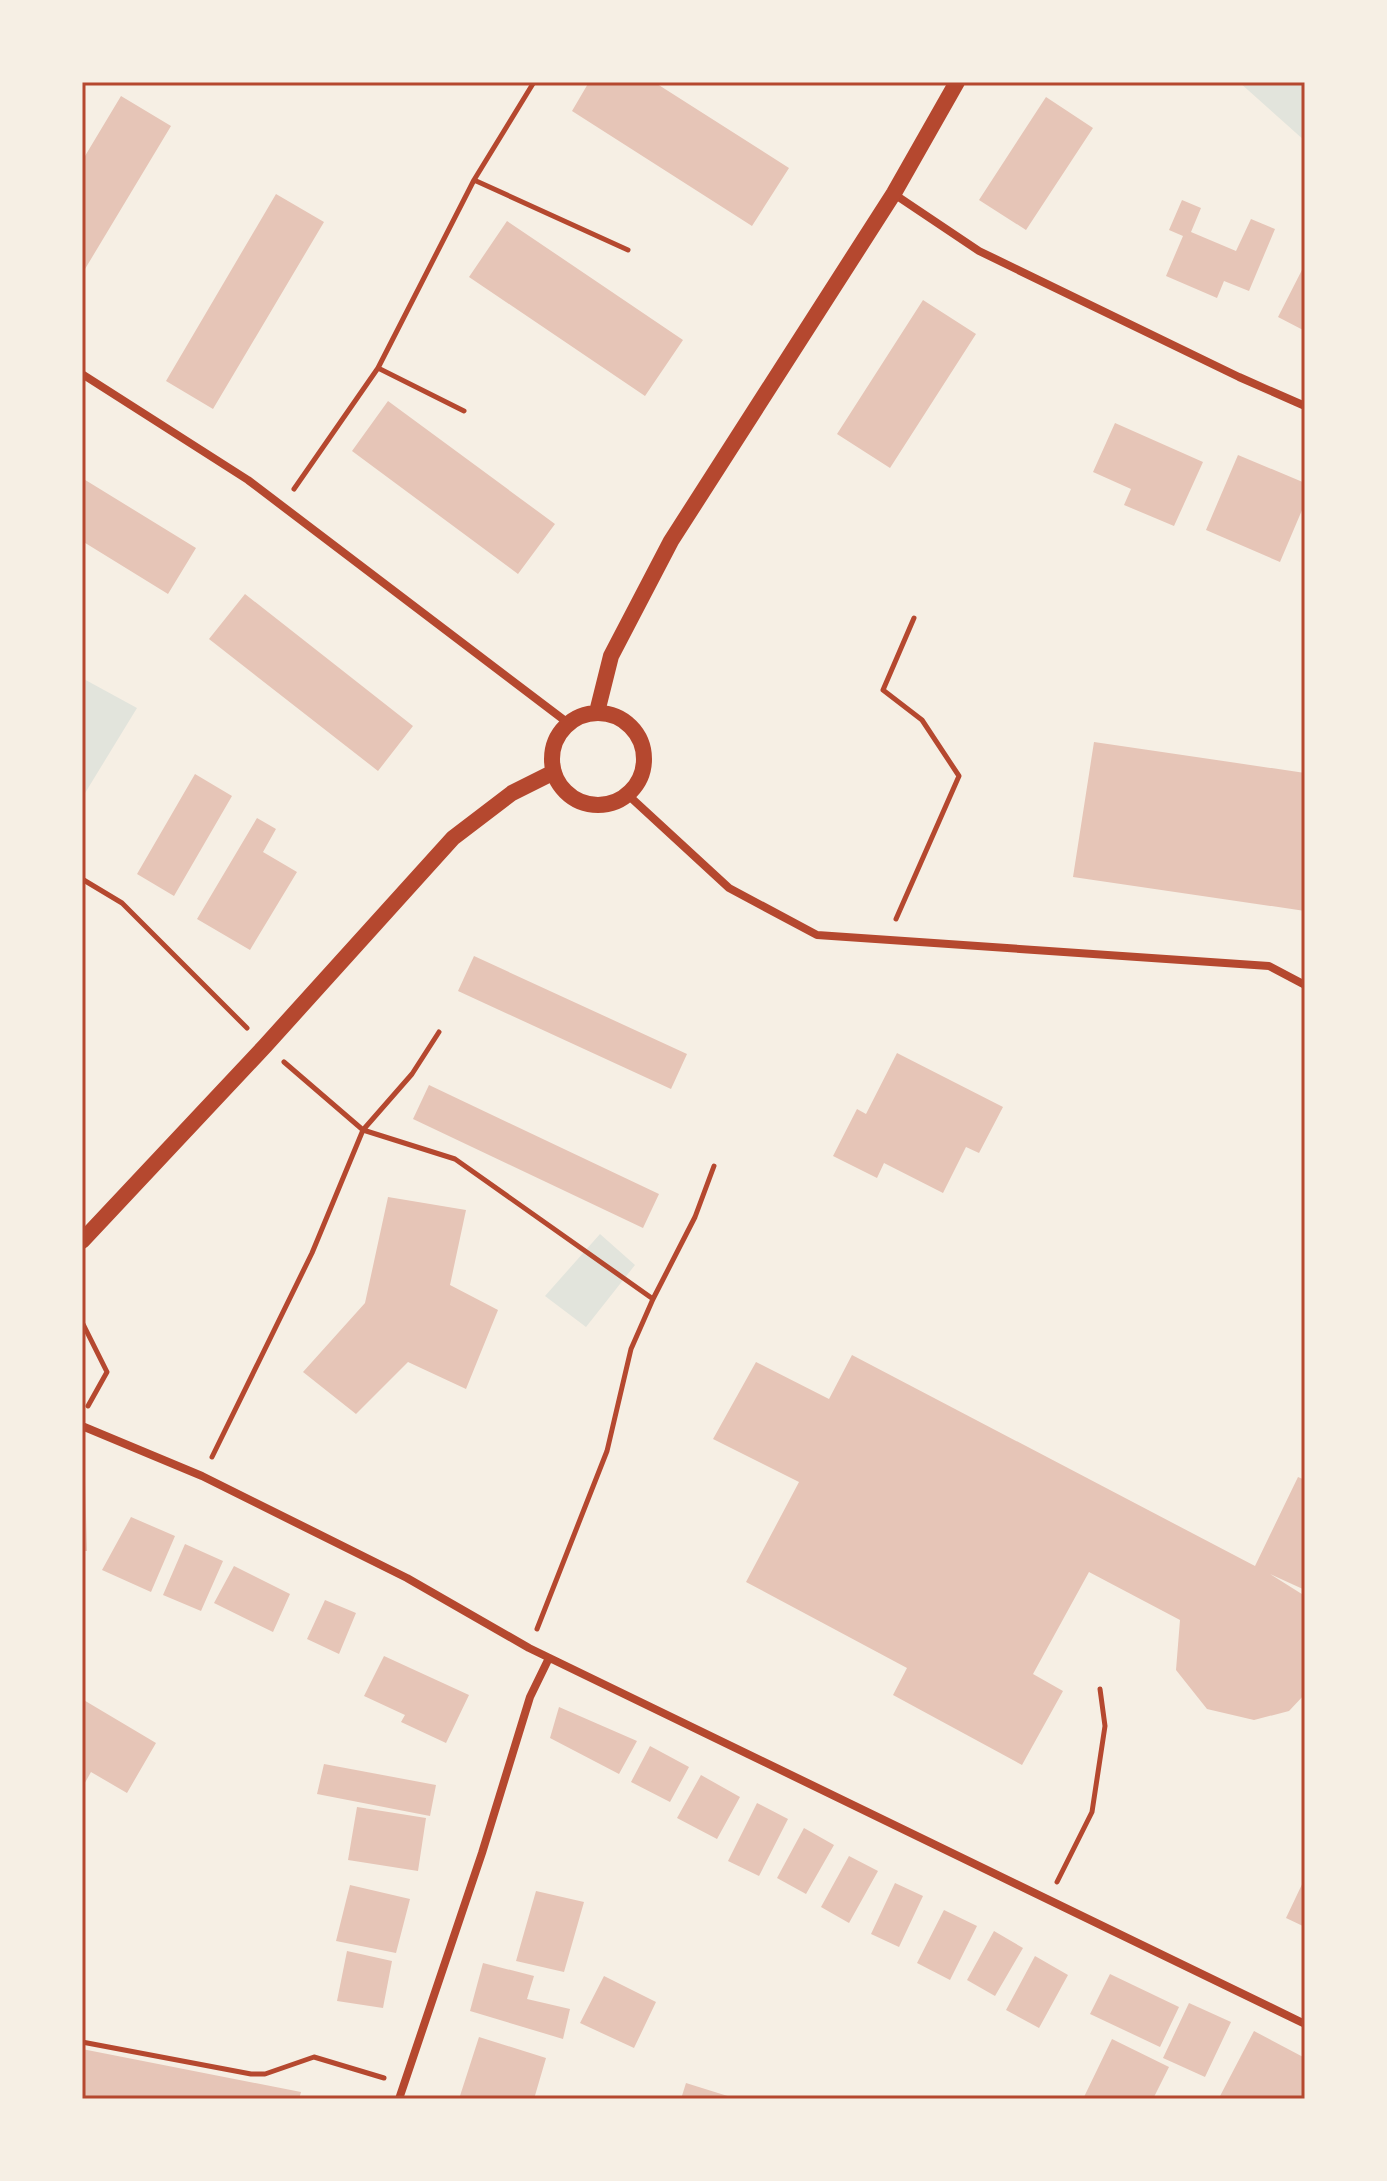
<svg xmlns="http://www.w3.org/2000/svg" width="1387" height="2181" viewBox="0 0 1387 2181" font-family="'Nunito Sans',sans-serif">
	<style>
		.green { fill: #e2e4dc }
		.building { fill: #e6c5b7 }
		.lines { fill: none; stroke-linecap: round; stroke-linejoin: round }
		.path { stroke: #b5482f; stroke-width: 5 }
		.minor { stroke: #b5482f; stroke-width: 8 }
		.secondary { stroke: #b5482f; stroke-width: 16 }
		.neatline { fill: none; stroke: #b5482f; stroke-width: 3 }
	</style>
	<rect width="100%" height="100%" fill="#f6efe4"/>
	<path class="green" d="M1239 82H1305V141Z
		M82 678 137 708 82 798Z
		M600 1234 635 1265 586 1327 545 1296Z"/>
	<path class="building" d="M589 82H654L789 168 752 226 572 111Z
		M121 96 171 126 82 274V161Z
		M1046 97 1093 128 1026 230 979 200Z
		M276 194 324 222 213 409 166 381Z
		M1182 200 1201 208 1191 232 1236 251 1251 219 1275 229 1249 291 1224 281 1217 298 1166 276 1183 236 1169 230Z
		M507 221 683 340 645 396 469 277Z
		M1305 264V331L1278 317Z
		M923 300 976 334 890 468 837 434Z
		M388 401 555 524 518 574 352 451Z
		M1115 423 1203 462 1174 526 1124 505 1131 489 1093 472Z
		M1238 455 1305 483V503L1280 562 1206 530Z
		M82 478 196 548 168 594 82 541Z
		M245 594 413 726 378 771 209 639Z
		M1094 742 1305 773V911L1073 877Z
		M195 774 232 796 174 896 137 874Z
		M257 818 276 829 263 852 297 872 250 950 197 919Z
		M474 956 687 1054 671 1089 458 991Z
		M897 1053 1003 1107 979 1153 966 1147 943 1193 884 1163 877 1178 833 1156 857 1109 866 1114Z
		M429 1085 659 1194 643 1228 413 1119Z
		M388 1197 466 1210 450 1285 498 1310 466 1389 408 1362 356 1414 303 1372 365 1303Z
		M852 1355 1255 1566 1298 1477 1305 1480V1590L1270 1574 1305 1596V1694L1289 1711 1254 1720 1207 1709 1176 1670 1180 1620 1089 1572 1033 1674 1063 1691 1022 1765 893 1695 907 1668 746 1582 799 1482 713 1439 756 1362 829 1399Z
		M82 1481H85L87 1551H82Z
		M131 1517 175 1536 151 1592 102 1570Z
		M185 1544 223 1561 201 1611 163 1595Z
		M234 1566 290 1594 273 1632 214 1603Z
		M325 1600 356 1613 339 1654 307 1639Z
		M384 1656 469 1695 446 1743 401 1722 405 1715 364 1696Z
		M82 1699 156 1743 127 1793 91 1772 82 1788Z
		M559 1707 637 1741 619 1774 550 1738Z
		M650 1746 689 1767 670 1802 631 1782Z
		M324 1764 436 1785 430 1816 317 1794Z
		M701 1775 740 1797 717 1839 677 1818Z
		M757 1803 788 1819 759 1876 728 1861Z
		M357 1807 426 1818 418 1871 348 1860Z
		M804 1828 834 1845 806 1894 777 1878Z
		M849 1856 878 1871 849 1923 821 1907Z
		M1305 1878V1927L1286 1918Z
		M895 1883 923 1896 899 1947 871 1934Z
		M350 1885 410 1899 396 1953 336 1941Z
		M536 1891 584 1902 564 1972 516 1961Z
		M944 1910 977 1926 950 1980 917 1963Z
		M994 1931 1023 1948 995 1996 967 1980Z
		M347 1951 392 1961 383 2008 337 2001Z
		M1035 1956 1068 1975 1039 2028 1006 2010Z
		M483 1963 534 1976 527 1999 570 2009 563 2039 470 2011Z
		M1110 1974 1179 2007 1160 2047 1090 2014Z
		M604 1976 656 2002 634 2048 580 2023Z
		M1189 2003 1231 2022 1205 2077 1163 2058Z
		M1254 2031 1305 2058V2099L1219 2098Z
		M479 2037 546 2058 534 2099H459Z
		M1112 2039 1169 2067 1153 2099H1083Z
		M82 2049 301 2092 299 2099H82Z
		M686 2083 734 2098V2099H681Z"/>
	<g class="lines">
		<path class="path" d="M474 180 628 250
			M378 368 464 411
			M294 489 378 368 474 180 534 82
			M82 879 122 903 247 1028
			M896 919 959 776 922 720 883 690 914 618
			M284 1062 363 1130 412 1074 439 1032
			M82 1322 107 1372 88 1406
			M212 1457 312 1253 363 1130 455 1159 653 1299
			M537 1629 607 1451 631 1349 653 1299 695 1217 714 1166
			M1057 1882 1092 1812 1105 1726 1100 1689
			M82 2042 251 2074H265L314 2057 384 2078"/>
		<path class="minor" d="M894 194 979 251 1239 377 1305 406
			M82 374 248 480 568 723
			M628 795 729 888 817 935 1269 966 1305 985
			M82 1426 202 1476 407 1578 529 1648 1305 2024
			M399 2099 482 1853 530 1697 549 1658"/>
		<path class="secondary" d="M597 712 611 656 671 541 894 193 957 82
			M552 759a46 46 0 1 1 92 0a46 46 0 1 1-92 0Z
			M82 1241 265 1046 453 838 512 793 554 772"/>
	</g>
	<rect width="1387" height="2181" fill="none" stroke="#f6efe4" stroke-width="168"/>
	<rect x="84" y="84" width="1219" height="2013" class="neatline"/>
</svg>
